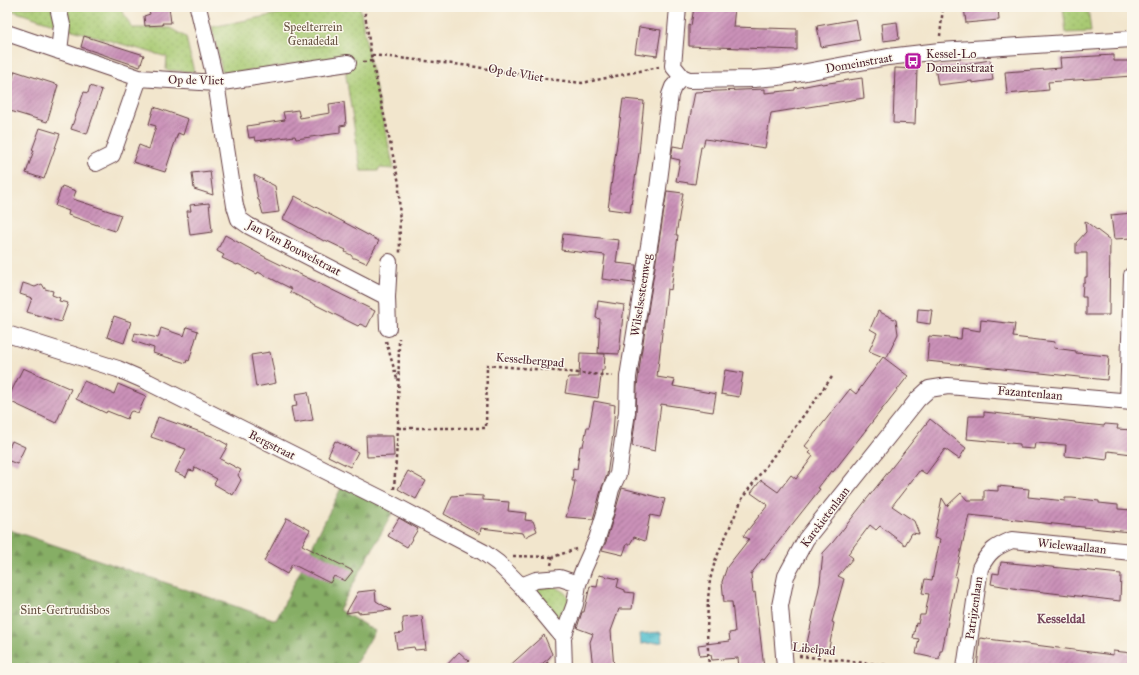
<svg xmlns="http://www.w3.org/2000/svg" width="1139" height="675" viewBox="0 0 1139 675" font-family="'IM FELL Great Primer',serif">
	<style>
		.green { fill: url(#green-dots); stroke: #7a744f }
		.forest { fill: url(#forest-firs); stroke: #686648 }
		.pitch { fill: #a9ca73; stroke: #7a744f }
		.water { fill: url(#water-waves); stroke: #4e6f7c }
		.building { fill: url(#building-hatch) }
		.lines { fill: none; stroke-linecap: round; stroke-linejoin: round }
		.minor-casing { stroke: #633d43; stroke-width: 18 }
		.path { stroke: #633d43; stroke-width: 2.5; stroke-dasharray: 3 3; stroke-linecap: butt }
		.minor { stroke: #fff; stroke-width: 16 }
		.labels { text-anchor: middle; stroke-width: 3; stroke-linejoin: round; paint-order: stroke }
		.park-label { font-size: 12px; fill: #665241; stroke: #fbf7ec }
		.poi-label { font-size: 12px; fill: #4a1f2b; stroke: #fbf7ec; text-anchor: start }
		.street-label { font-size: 12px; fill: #4a1f2b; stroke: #fbf7ec }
		.neighbourhood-label { font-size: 13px; font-weight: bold; fill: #77475c; stroke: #fbf7ec }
	</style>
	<defs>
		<pattern id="green-dots" width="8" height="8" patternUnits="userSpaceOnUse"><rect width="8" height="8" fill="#a9ca73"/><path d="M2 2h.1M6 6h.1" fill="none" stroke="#93ad64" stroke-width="1.8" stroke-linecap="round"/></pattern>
		<pattern id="forest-firs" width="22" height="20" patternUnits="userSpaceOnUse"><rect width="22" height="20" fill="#86ae65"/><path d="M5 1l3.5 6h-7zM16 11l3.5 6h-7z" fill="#708d53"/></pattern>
		<pattern id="water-waves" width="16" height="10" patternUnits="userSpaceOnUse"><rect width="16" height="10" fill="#53bfce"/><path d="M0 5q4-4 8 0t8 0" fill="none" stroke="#479ba7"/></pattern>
		<pattern id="building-hatch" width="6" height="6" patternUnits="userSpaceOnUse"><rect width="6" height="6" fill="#ca91b8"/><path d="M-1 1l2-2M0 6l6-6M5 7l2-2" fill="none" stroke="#a67696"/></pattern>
	</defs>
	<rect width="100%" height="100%" fill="#fbf7ec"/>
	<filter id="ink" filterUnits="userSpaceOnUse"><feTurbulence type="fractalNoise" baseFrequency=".025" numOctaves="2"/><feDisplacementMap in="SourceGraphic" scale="8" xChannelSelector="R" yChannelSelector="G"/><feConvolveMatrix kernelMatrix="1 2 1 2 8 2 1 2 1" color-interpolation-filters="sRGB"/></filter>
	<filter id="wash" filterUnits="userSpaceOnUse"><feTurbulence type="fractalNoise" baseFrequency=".012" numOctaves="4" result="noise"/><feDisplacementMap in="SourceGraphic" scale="16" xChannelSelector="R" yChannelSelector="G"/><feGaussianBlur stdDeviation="0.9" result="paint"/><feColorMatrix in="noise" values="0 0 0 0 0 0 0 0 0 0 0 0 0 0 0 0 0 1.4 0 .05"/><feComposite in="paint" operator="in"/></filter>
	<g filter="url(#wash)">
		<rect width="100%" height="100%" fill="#f2e6cd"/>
		<path class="green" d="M7 7H76L81 9 83 7H120L132 28H170L186 37 194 72 166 70 167 57 69 29 7 9Z
			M312 7H360L369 58 394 169 379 168 378 171H361L346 76V56L228 74 222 71 212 27Z
			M1063 7H1088L1091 32 1066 33Z
			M554 586 565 592 569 598 563 625 531 587Z"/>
		<path class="forest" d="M342 486 394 510 339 610 375 631 353 668H7V529L276 620Z"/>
		<path class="pitch" d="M325 37 326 45 293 49 291 41Z"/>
		<path class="water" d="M661 632 662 642 641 644 640 634Z"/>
		<g id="blocks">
			<path class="building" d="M148 7H169L171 23H162L163 25 145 26 144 16 150 14Z
				M694 7H735L733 27 797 29V50L689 46V25L691 26Z
				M964 7H998L999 20 966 23Z
				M856 19 860 40 821 47 817 26Z
				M897 22 899 39 883 41 881 24Z
				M639 27 661 30 657 56 635 53Z
				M84 36 144 55 140 67 81 47Z
				M1114 55V61H1132V76L1048 82 1049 90 1007 94 1005 72 1061 68 1060 58Z
				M990 60 993 80 972 83V81L938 85 935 67 960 64V65Z
				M895 68 917 69 915 124 893 123Z
				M15 71 58 85 47 122 7 110 11 93 8 92Z
				M862 78 864 98 771 113 765 148 705 139 703 147H701L695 184 676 181 680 160 671 158 673 146 684 148 695 92 765 89V93L795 90V88L821 83 822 84Z
				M90 86 102 90 87 134 71 129 84 92 88 93Z
				M623 99 644 101 639 153 630 212 608 209Z
				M344 102 346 125 340 126V133L296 139 295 136 256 141 255 137 249 138 247 126 285 120 283 112 291 111 298 110 300 118 330 113 329 104Z
				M154 107 188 119 183 135 178 133 165 172 133 162 139 145 149 149 156 126 149 124Z
				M40 128 60 134 44 179 26 173 34 150H32Z
				M210 171 213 195 194 189 192 173Z
				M254 175 275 186 279 212 263 214 259 200H258Z
				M62 186 76 191 73 199 121 215 115 231 68 215 69 211 55 206Z
				M667 191 683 193 676 235H678L671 290 667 289 657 377 675 380 673 386 716 394 713 412 661 404 655 451 632 446 636 413 637 387 641 355Z
				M295 196 379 241 366 263 355 258H353L351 255 345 252 346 250 325 240 324 241 283 219Z
				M209 203 212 232 190 235 187 211H191L190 205Z
				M1132 213V238L1114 239 1111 215Z
				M1085 221 1110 240 1109 315H1086V297H1082L1083 282H1085V277H1087V253H1076V243L1086 232Z
				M563 234 619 240 616 263 636 265 633 283 602 279 605 255 561 250Z
				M225 235 265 257 375 311 367 327 360 324 358 326 290 292 292 289 258 272 257 274 238 264 237 265 222 258 224 255 217 251Z
				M23 283 35 287 42 284 45 289 53 291 52 295 60 298 59 301 68 303 61 322 27 312 32 298 20 294Z
				M598 301 624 305 619 354 598 353 600 319 596 318Z
				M918 309 932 310 930 324 917 322Z
				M878 311 896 320 898 334 887 357H883L908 376 833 472 831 471 818 488 820 489 764 560 762 559 751 574 753 593 755 592 764 668H739L738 658 712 660 711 655 700 656 698 645 730 641 729 633 735 632 732 602H724L722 582 727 567 749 539 743 536 768 505 751 493 761 480 778 492 791 475 796 479 813 456 809 453 811 451 805 446 850 389 856 394 883 357 869 351 877 333 870 329Z
				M114 316 131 322 124 343 107 337Z
				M981 320 1015 324 1013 337 1055 342 1054 348 1076 351V353L1109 356 1107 380 927 361 929 336 961 339 962 328 980 331Z
				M187 327 198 331 189 361 187 360 186 363 153 353 154 348 133 341 135 333 158 338 161 328 184 336Z
				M270 352 276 383 256 387 251 355Z
				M580 353 605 354 604 370H602L598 398 565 393 568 377H579Z
				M23 368 71 389 56 423 7 400Z
				M725 370 743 373 739 397 721 394Z
				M84 381 114 394 118 384 146 396 138 413 132 411 130 412 127 419 107 411 106 413 76 399Z
				M308 392 313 420 294 423 291 407 297 406 295 394Z
				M594 401 615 405 613 434 607 475 602 487 593 519 566 517 572 498 575 481H572L573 468 577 469 580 446H583L587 427H589Z
				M984 412 1059 420 1075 422V423L1104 426 1105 424 1118 425 1117 429 1132 430V454L1108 451 1107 460 1085 457V458L1065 456 1066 445 1035 443 1034 449 1020 448V444L967 439 969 416H984Z
				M158 417 212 436 228 445 220 459 241 470 238 475 241 480 233 495 214 484 217 479 195 467 194 471 189 470 186 477 175 472 186 449 151 437Z
				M930 419 966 448 959 459 945 449 926 474 920 470 892 506 914 521 919 534 912 533 905 545 880 526 876 530 870 525 848 554 853 558 838 576 844 579 832 622 834 623 828 653 806 648 820 583 823 553 833 542Z
				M366 436H393L394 456 367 457Z
				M12 441 25 447 17 464 7 460V452Z
				M335 441 358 452 350 467 328 456Z
				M408 471 426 481 416 499 398 489Z
				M998 486 1029 489 1028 497 1065 501V498H1072L1099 501V503L1118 505V509L1132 510 1130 532 969 515 955 577H957L942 651H940L939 659 916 654 919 639 913 638 916 623 918 624 920 615H925L929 594 922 593 925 579 932 580 940 539 934 538 942 498 947 506 961 493 967 500H984V490L998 491Z
				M622 488 665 499 660 517 650 515 645 541 634 537 630 544H627L623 555 602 550 606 542Z
				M467 495 483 496V500L509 502 508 511 526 513 525 520 533 521 537 531 525 537 523 533 481 528 480 534 444 514 452 496Z
				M287 518 310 530 302 545 353 571 345 581 334 576 330 583 292 564 287 574 264 561Z
				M399 518 418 529 407 547 388 536Z
				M1001 562 1121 574 1120 601 1019 589 991 584 993 573 999 574Z
				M599 575 619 579 617 587 625 590V592L634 593 632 609H619L611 631 614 668H593L590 642 593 634 577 628 582 612H584L590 586 597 587Z
				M375 590 376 601 391 610 358 613V611L346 613 358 592Z
				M422 616 426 649 415 650 414 647 397 649 395 634 403 633 402 624 403 623V618Z
				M544 635 552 654 549 658 537 668H507Z
				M980 638 1113 655V651L1132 653V668H977Z
				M459 652 469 661 462 668H444Z"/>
		</g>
	</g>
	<g filter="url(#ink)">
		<use href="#blocks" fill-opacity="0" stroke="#633d43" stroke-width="1"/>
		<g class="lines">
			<defs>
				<path id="minor" d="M58 7 62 25 59 51
					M198 7 216 83 235 206 239 219 249 226 387 297
					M678 7 673 66 682 77 689 80 754 79 779 77 888 57 940 51 1132 39
					M7 33 139 78 216 83 348 63
					M96 163 112 155 139 78
					M388 328 387 297 389 262
					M7 334 118 369 148 382 388 502 483 552 498 563 521 586 563 637
					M1128 402 1132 275
					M521 586 536 580 560 578 578 584
					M564 668 563 637 575 604 578 584 584 568 597 539 606 510 611 489 618 474 627 412 628 377 657 196 670 95 673 87 682 77
					M785 668 780 606 786 576 806 539 918 399 929 389 948 386 1132 402
					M965 668 980 568C989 551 995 547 1012 540L1132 552"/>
			</defs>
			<use href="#minor" class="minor-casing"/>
			<path class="path" d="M364 7 372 61 399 183 400 253
				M940 36 943 7
				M372 55 471 66 539 78 582 83 659 67
				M363 62 372 61
				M386 341 397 379
				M398 428H486L487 365 613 376
				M394 489 398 428 399 338
				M513 556 553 557
				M551 565 553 557 576 549
				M799 656 914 668
				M541 668 549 662
				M709 668 707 632 708 599 710 580 715 561 743 497 832 377"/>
			<use href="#minor" class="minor"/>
		</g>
	</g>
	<defs>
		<symbol id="bus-square" viewBox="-11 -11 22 22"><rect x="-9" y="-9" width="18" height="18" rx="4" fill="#b5179e" stroke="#fbf7ec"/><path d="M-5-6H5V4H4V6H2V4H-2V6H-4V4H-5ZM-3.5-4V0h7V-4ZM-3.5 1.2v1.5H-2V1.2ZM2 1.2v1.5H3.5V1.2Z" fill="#fff"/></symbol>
	</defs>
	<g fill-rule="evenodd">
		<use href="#bus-square" x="903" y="51" width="20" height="20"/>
	</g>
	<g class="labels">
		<g class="park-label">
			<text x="313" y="31">Speelterrein<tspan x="313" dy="14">Genadedal</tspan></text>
			<text x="65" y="614">Sint-Gertrudisbos</text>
		</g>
		<g class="poi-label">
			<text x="926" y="58">Kessel-Lo<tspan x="926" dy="14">Domeinstraat</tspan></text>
		</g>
		<g class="street-label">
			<text transform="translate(859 63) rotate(-10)" y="4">Domeinstraat</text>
			<text transform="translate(516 73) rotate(10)" y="4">Op de Vliet</text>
			<text transform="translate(196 80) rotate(1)" y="4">Op de Vliet</text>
			<text transform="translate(294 248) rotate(28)" y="4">Jan Van Bouwelstraat</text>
			<text transform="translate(641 295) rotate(-81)" y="4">Wilselsesteenweg</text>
			<text transform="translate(530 360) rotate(5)" y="4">Kesselbergpad</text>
			<text transform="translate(1030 393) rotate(5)" y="4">Fazantenlaan</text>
			<text transform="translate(272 445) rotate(27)" y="4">Bergstraat</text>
			<text transform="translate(825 517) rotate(-53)" y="4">Karekietenlaan</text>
			<text transform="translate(1072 546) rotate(6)" y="4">Wielewaallaan</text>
			<text transform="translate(974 608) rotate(-82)" y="4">Patrijzenlaan</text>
			<text transform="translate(814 649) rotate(6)" y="4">Libelpad</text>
		</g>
		<g class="neighbourhood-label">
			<text x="1061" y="623">Kesseldal</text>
		</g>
	</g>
	<rect width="1139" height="675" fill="none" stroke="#fbf7ec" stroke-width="24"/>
</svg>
